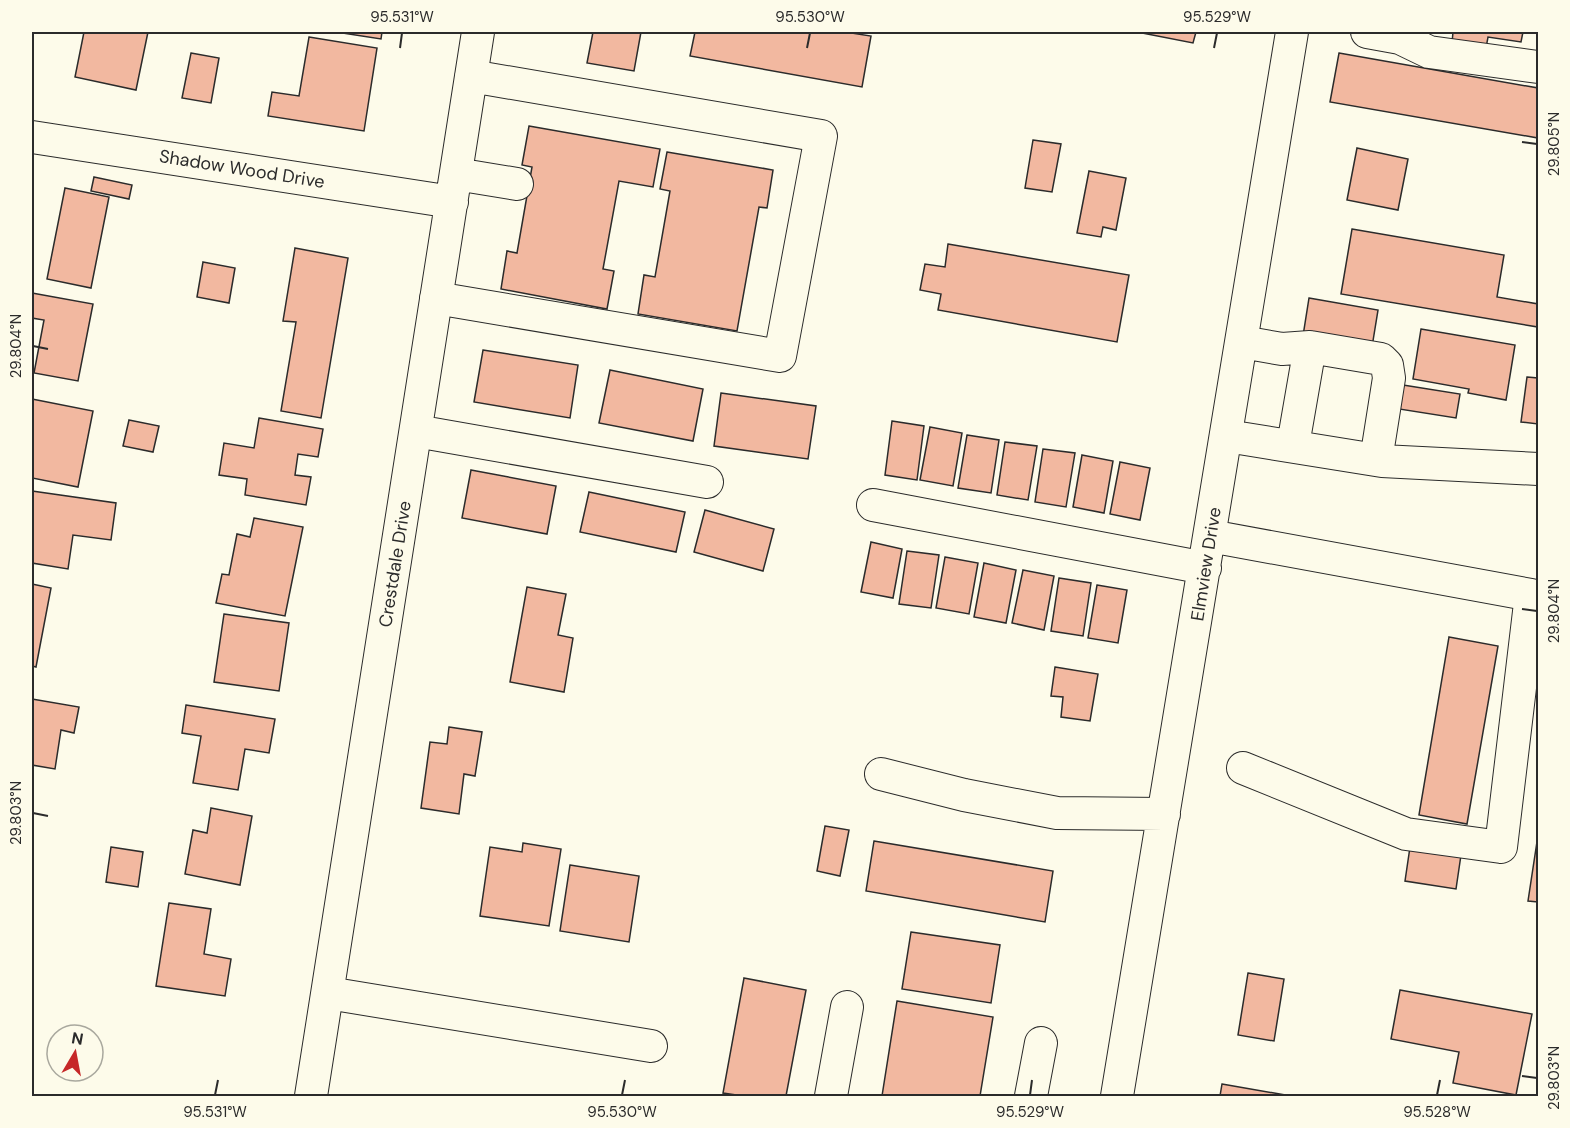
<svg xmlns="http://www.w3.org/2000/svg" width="1570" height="1128" viewBox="0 0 1570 1128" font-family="'DM Sans',sans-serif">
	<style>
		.building { fill: #f2b8a0; stroke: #2b2b2b; stroke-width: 1.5 }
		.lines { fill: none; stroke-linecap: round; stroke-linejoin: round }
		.minor-casing { stroke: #2b2b2b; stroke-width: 34 }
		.minor { stroke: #fdfbea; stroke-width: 32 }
		.ticks { fill: none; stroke: #2b2b2b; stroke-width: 2 }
		.labels { text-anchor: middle; stroke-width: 4.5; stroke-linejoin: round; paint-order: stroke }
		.street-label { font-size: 18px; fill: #2b2b2b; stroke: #fdfbea }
		.neatline { fill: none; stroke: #2b2b2b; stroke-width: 2 }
		.ticks-label { font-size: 15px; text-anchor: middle; fill: #2b2b2b }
	</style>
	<rect width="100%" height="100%" fill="#fdfbea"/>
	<path class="building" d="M84 32H148L136 90 75 77Z
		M336 32H382L381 39Z
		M593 32H641L634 71 587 63Z
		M695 32H845L871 36 862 87 690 56Z
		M1137 32H1196L1193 43Z
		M1453 32H1523L1521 42 1488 37 1486 48 1452 43Z
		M309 37 377 48 364 131 268 116 272 92 299 96Z
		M191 53 219 58 211 103 182 98Z
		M1339 53 1538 88V138L1330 102Z
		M529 126 660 149 653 187 619 181 603 269 614 271 607 309 501 289 507 251 517 253 532 167 522 165Z
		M1033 140 1061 144 1052 192 1025 188Z
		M1357 148 1408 159 1398 210 1347 200Z
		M667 152 773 170 767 208 759 207 737 331 638 314 644 275 655 277 670 191 660 189Z
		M1089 171 1126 178 1116 230 1103 227 1101 237 1077 233Z
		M94 177 132 185 129 199 91 191Z
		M65 188 109 197 91 288 47 279Z
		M1352 229 1504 255 1497 297 1538 304V327L1341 294Z
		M948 244 1129 275 1117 342 938 310 941 294 920 290 925 264 945 267Z
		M295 248 348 258 321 418 281 411 296 322 283 321Z
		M203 262 235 268 229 303 197 297Z
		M32 293 93 304 78 381 34 373 44 320 32 318Z
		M1309 298 1378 310 1372 347 1303 336Z
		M1421 329 1515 345 1506 400 1468 393 1469 389 1413 379Z
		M483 350 578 365 570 418 474 402Z
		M610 370 703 389 693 441 599 423Z
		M1527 377 1538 378V424L1521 422Z
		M1403 385 1460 394 1456 418 1399 409Z
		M721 393 816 406 808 459 714 446Z
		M32 399 93 411 78 487 32 478Z
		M259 418 323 429 318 457 298 454 295 475 311 477 306 505 245 495 247 479 219 475 224 443 254 448Z
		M129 420 159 426 153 452 123 446Z
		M892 421 924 426 917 480 885 475Z
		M930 427 962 433 953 486 920 480Z
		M967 435 999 440 991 493 958 488Z
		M1005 442 1037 446 1028 500 997 495Z
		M1043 449 1075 453 1066 507 1035 502Z
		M1082 455 1113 461 1104 513 1073 507Z
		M1120 462 1150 468 1140 520 1110 514Z
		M471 470 556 486 547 534 462 518Z
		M32 491 116 503 111 540 73 535 68 569 32 563Z
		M589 492 685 512 676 552 580 532Z
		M705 510 774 529 763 571 694 552Z
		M254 518 303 527 285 616 216 603 222 574 229 575 237 534 250 537Z
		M871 542 902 549 893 598 861 592Z
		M907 551 939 555 931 608 899 604Z
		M945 557 978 563 969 614 936 608Z
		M984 563 1016 570 1006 623 974 617Z
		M1023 570 1054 576 1044 630 1012 623Z
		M1059 578 1091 583 1083 636 1051 631Z
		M32 584 51 588 36 667 32 666Z
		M1097 585 1127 590 1118 643 1088 638Z
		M527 587 566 594 558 635 573 638 564 692 510 682Z
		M224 614 289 623 279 691 214 682Z
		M1449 637 1498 646 1467 824 1419 815Z
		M1055 667 1098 674 1090 721 1061 717 1063 697 1051 696Z
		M32 699 79 707 74 733 61 730 55 769 32 765Z
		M186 705 275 719 269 753 245 749 238 790 193 783 201 736 182 733Z
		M449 727 482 732 475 776 464 774 459 814 421 808 430 742 447 744Z
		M211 808 252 816 240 885 185 874 193 830 207 833Z
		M825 826 849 830 840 876 817 871Z
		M1538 835V902L1528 901Z
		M874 841 1053 871 1045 922 866 891Z
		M523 843 561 849 549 926 480 916 490 847 522 852Z
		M111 847 143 852 138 887 106 882Z
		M1410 847 1461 855 1456 889 1405 881Z
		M570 865 639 876 629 942 560 931Z
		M169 903 211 909 204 954 231 959 225 996 156 986Z
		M911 932 1000 945 991 1003 902 989Z
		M1248 973 1284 979 1274 1041 1238 1035Z
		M744 978 806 990 786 1096H743L723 1093Z
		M1400 990 1532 1014 1516 1095 1453 1083 1459 1052 1391 1039Z
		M897 1001 993 1017 980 1096H882Z
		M1222 1084 1291 1096H1220Z"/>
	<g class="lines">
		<defs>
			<path id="minor" d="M1367 32 1400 38 1401 32
				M1400 38 1429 52 1538 67
				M32 137 452 202
				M456 174 517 184
				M436 298 780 356 821 136 471 76
				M1242 342 1282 349 1310 347 1381 359 1387 365 1389 378 1376 460
				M416 431 707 482
				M1227 436 1382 461 1538 469
				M1293 445 1310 347
				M873 505 1205 568
				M1210 536 1531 595 1501 847 1406 834 1243 768
				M881 774 964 795 1057 813 1164 814
				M328 993 651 1046
				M311 1096 478 32
				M831 1096 847 1007
				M1031 1096 1041 1043
				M1117 1096 1292 32"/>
		</defs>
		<use href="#minor" class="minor-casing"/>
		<use href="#minor" class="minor"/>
	</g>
	<path class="ticks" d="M400 48 402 33M807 48 810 33M1214 48 1217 33M1522 142 1537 144M33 346 48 349M1522 609 1537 611M33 813 48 816M1522 1076 1537 1078M215 1095 218 1080M622 1095 625 1080M1030 1095 1032 1080M1437 1095 1440 1080"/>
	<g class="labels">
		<g class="street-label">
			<text transform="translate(242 169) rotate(9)" y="6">Shadow Wood Drive</text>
			<text transform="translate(395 564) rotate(-81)" y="6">Crestdale Drive</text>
			<text transform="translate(1206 564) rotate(-81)" y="6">Elmview Drive</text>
		</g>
	</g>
	<rect width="1570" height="1128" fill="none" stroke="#fdfbea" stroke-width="66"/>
	<g transform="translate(75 1053) rotate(10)"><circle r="28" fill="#fdfbea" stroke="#a9a89e" stroke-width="1.5"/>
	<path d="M0-4.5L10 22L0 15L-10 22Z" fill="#c62828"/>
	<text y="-9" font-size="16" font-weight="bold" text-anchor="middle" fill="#2b2b2b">N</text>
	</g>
	<rect x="33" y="33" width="1504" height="1062" class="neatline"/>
	<g class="ticks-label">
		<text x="402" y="22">95.531°W</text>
		<text x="810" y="22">95.530°W</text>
		<text x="1217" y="22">95.529°W</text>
		<text transform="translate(1554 144) rotate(-90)" y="5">29.805°N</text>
		<text transform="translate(16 346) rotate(-90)" y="5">29.804°N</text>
		<text transform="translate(1554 611) rotate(-90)" y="5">29.804°N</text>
		<text transform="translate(16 813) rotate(-90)" y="5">29.803°N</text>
		<text transform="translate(1554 1078) rotate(-90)" y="5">29.803°N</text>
		<text x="215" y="1117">95.531°W</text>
		<text x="622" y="1117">95.530°W</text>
		<text x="1030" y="1117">95.529°W</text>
		<text x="1437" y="1117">95.528°W</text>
	</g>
</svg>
